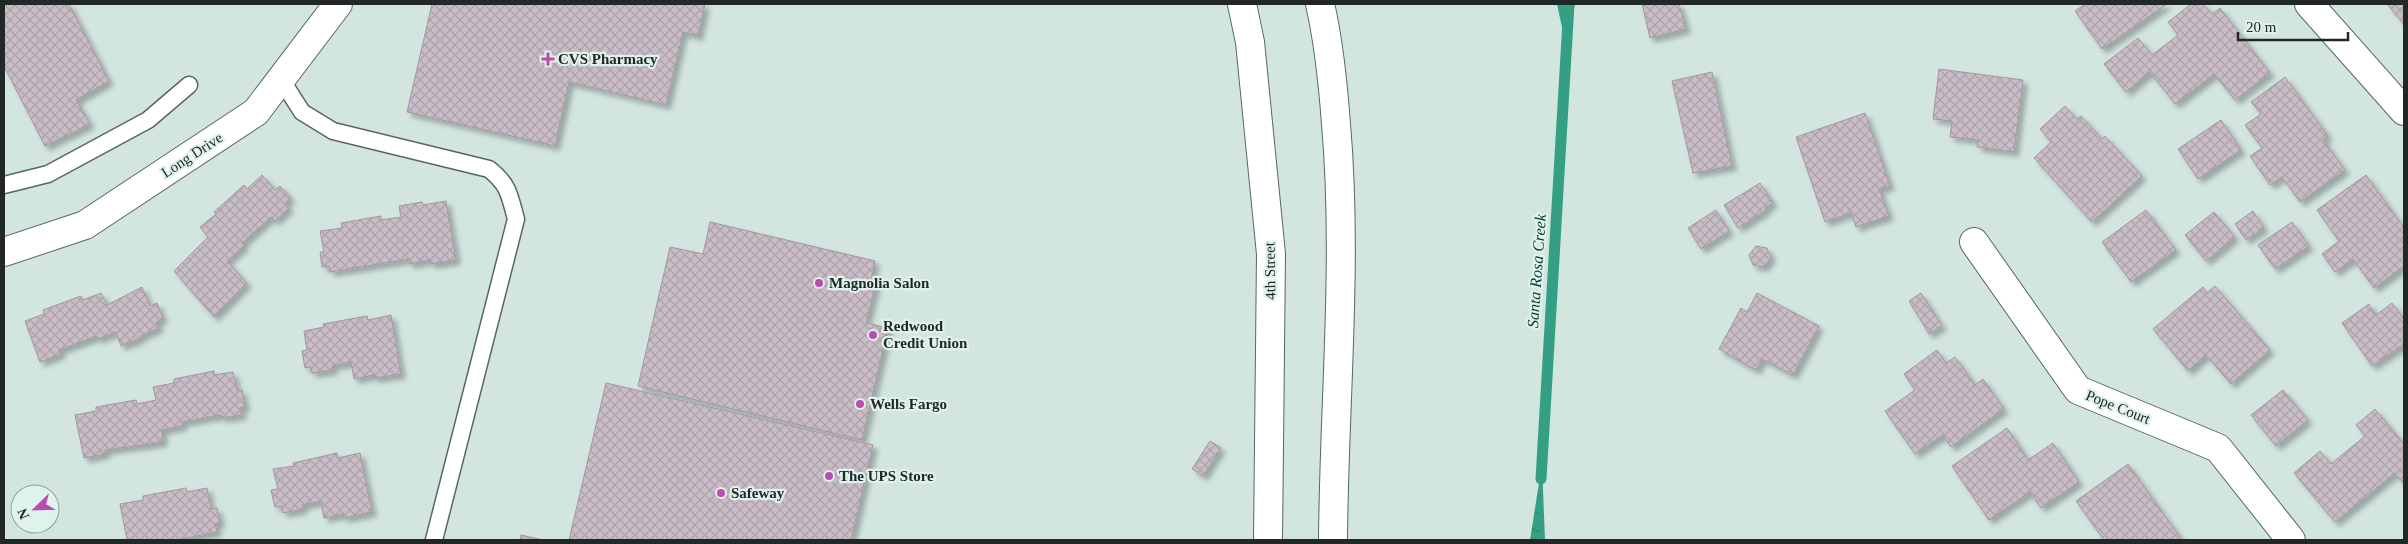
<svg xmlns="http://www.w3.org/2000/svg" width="2408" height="544" viewBox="0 0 2408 544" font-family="'Times New Roman',serif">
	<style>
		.water { fill: url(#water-ripples) }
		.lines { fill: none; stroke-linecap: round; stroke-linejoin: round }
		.stream { stroke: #359f84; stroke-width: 11 }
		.building { fill: url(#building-cross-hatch); stroke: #a396a1; filter: url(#shadow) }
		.lane-casing { stroke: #576761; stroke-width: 19 }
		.street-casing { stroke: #576761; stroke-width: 30 }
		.secondary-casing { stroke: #576761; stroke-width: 30 }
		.lane { stroke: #fff; stroke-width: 16 }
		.street { stroke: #fff; stroke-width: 28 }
		.secondary { stroke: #fff; stroke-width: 28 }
		.poi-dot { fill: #b84daf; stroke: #dff2eb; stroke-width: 2 }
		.labels { text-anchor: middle; stroke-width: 4.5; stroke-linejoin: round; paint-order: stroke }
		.poi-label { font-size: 15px; font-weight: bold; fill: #212826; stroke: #dff2eb; text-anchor: start }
		.street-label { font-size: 15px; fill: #212826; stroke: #dff2eb }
		.water-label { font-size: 16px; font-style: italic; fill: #05362a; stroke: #dff2eb }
	</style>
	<defs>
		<pattern id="water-ripples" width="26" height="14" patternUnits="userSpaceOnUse" patternTransform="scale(1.25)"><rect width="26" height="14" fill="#359f84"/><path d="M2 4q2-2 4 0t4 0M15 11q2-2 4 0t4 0" fill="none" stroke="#2c826c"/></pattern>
		<pattern id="building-cross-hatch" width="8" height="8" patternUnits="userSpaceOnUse" patternTransform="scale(1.25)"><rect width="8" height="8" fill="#c9bcc7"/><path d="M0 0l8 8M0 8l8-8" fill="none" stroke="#aca2ab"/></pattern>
		<filter id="shadow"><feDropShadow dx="4.5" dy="4.5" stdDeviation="2.5" flood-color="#0004"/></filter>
	</defs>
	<rect width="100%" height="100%" fill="#d2e5de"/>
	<path class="water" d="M1557 4H1575L1566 46Z
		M1542 464 1545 540H1530Z"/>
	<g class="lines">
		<path class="stream" d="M1541 479 1569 4"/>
	</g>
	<path class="building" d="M4 4H69L109 81 76 100 90 124 45 146 4 66Z
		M432 4H705L698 36 683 32 666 105 569 82 555 146 407 112Z
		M1642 4H1679L1686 29 1650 38Z
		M2085 4H2167L2102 49 2075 11Z
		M2191 4H2203L2212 14 2220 8 2270 73 2235 100 2214 74 2175 104 2150 72 2126 92 2104 64 2138 38 2152 55 2178 35 2168 22Z
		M2387 4H2404V24Z
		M1939 69 2023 80 2014 152 1977 147 1978 140 1950 137 1952 121 1933 119Z
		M1712 72 1732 166 1693 173 1672 81Z
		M2285 77 2328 136 2323 140 2345 170 2300 202 2282 177 2270 185 2250 156 2262 148 2245 125 2261 114 2251 102Z
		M2065 106 2077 119 2081 116 2102 139 2105 136 2142 176 2092 222 2034 158 2051 142 2040 129Z
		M1865 113 1890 186 1879 189 1889 216 1856 227 1851 213 1825 222 1796 137Z
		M2221 120 2241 150 2198 179 2178 149Z
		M262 175 275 190 280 186 291 198 285 203 289 208 275 221 271 217 242 243 244 246 227 261 247 283 214 317 174 271 208 237 200 227 216 214 214 212 244 185 247 189Z
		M2366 175 2404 228V266L2374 288 2353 259 2335 272 2322 254 2339 241 2317 210Z
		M1760 183 1773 203 1765 208 1766 210 1738 228 1724 205Z
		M446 201 456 260 431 264 430 260 409 264V259L330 272 329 266 322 267 320 252H324L320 231 342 228 341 223 381 216V220L401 217 399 206 422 202 423 205Z
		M1716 210 1729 231 1701 249 1688 228Z
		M2146 210 2176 250 2131 282 2102 242Z
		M2253 211 2264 228 2246 240 2235 224Z
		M2214 212 2235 237 2206 261 2185 235Z
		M710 222 875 261 871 281 876 283 866 323 888 328 862 440 638 386 670 247 703 254Z
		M2292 222 2309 246 2275 269 2258 245Z
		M1756 246 1767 248 1771 258 1764 267 1753 265 1749 255Z
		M2215 286 2270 350 2231 384 2206 355 2188 371 2153 329 2203 287 2207 293Z
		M142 287 150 306 157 303 163 319 156 322 159 328 140 336 141 338 121 346 116 332 98 339 97 336 59 350 61 354 40 362 25 321 44 314 43 310 81 296 83 300 101 293 107 305Z
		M1757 293 1819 326 1793 375 1762 359 1757 369H1754L1719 349 1741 308 1747 312Z
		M1921 293 1942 326 1929 334 1909 301Z
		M2392 303 2404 319V344L2372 366 2342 323 2369 304 2376 315Z
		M391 315 401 374 375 378 374 375 354 379 351 362 332 366 333 370 312 373 311 367 305 368 302 351 307 350 304 331 324 327 323 324 367 316 368 320Z
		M1937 350 1946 363 1955 357 1975 385 1983 379 2004 409 1951 447 1943 435 1915 454 1885 411 1915 390 1904 374Z
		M214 371V375L233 372 237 391 242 390 245 407 240 408 242 415 222 418 221 415 182 422V426L162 430 163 442 105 450V454L84 458 75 415 96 411V407L136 400 137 404 156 400 153 387 174 383V379Z
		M606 383 873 445 851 540H569Z
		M2283 390 2308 420 2276 446 2251 415Z
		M2375 409 2404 444V484L2395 473 2335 522 2294 473 2320 451 2331 464 2365 436 2356 425Z
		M2007 428 2028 460 2053 443 2079 482 2041 508 2030 492 1989 520 1952 466Z
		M1210 441 1221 448 1203 476 1192 469Z
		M337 453 338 458 360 453 372 512 344 518 343 514 324 518 321 501 302 505 303 509 283 513 282 506 275 507 271 490 278 489 273 469 294 466 293 463Z
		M2128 464 2182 540H2104L2076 501Z
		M186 488 187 492 207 488 211 509 217 508 220 523 215 524 217 532 177 540H127L120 504 143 500V496Z
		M521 535 543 540H520Z"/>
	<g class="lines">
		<defs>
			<path id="lane" d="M281 79 302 112 333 131 489 169C509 185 509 194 516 219L434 540
				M4 185 48 174 148 120 189 85"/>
			<path id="street" d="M2309 4 2404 111
				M1974 242 2078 390 2218 448 2291 540
				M4 252 85 225 256 112 338 4"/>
			<path id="secondary" d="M1242 4 1250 42 1271 254 1268 540
				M1320 4C1329 43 1333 83 1336 124 1348 262 1334 402 1333 540"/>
		</defs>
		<use href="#lane" class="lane-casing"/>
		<use href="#street" class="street-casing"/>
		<use href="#secondary" class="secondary-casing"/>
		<use href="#lane" class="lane"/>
		<use href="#street" class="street"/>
		<use href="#secondary" class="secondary"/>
	</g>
	<g class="poi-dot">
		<path d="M545.5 51.5h5v5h5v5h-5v5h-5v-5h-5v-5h5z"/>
		<circle cx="819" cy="283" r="5"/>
		<circle cx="873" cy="335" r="5"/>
		<circle cx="860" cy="404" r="5"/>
		<circle cx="829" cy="476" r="5"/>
		<circle cx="721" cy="493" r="5"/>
	</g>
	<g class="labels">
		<g class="poi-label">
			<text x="558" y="64">CVS Pharmacy</text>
			<text x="829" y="288">Magnolia Salon</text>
			<text x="883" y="331">Redwood<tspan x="883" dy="17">Credit Union</tspan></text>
			<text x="870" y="409">Wells Fargo</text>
			<text x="839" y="481">The UPS Store</text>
			<text x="731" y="498">Safeway</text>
		</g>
		<g class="street-label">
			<text transform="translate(192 155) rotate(-33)" y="5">Long Drive</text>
			<text transform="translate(1270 271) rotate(-91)" y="5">4th Street</text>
			<text transform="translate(2118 407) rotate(22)" y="5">Pope Court</text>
		</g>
		<g class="water-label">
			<text transform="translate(1536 271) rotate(-86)" y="6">Santa Rosa Creek</text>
		</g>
	</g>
	<rect width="2408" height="544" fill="none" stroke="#212826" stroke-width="10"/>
	<g transform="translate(35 509) rotate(247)"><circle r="24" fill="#dff2eb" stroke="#93a19c"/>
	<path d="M0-4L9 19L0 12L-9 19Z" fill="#b84daf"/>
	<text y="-8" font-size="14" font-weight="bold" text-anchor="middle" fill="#212826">N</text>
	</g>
	<path d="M2238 32v8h110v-8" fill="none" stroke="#212826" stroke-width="2.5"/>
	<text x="2246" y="32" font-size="15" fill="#212826" stroke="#dff2eb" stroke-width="4" paint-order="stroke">20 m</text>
</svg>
